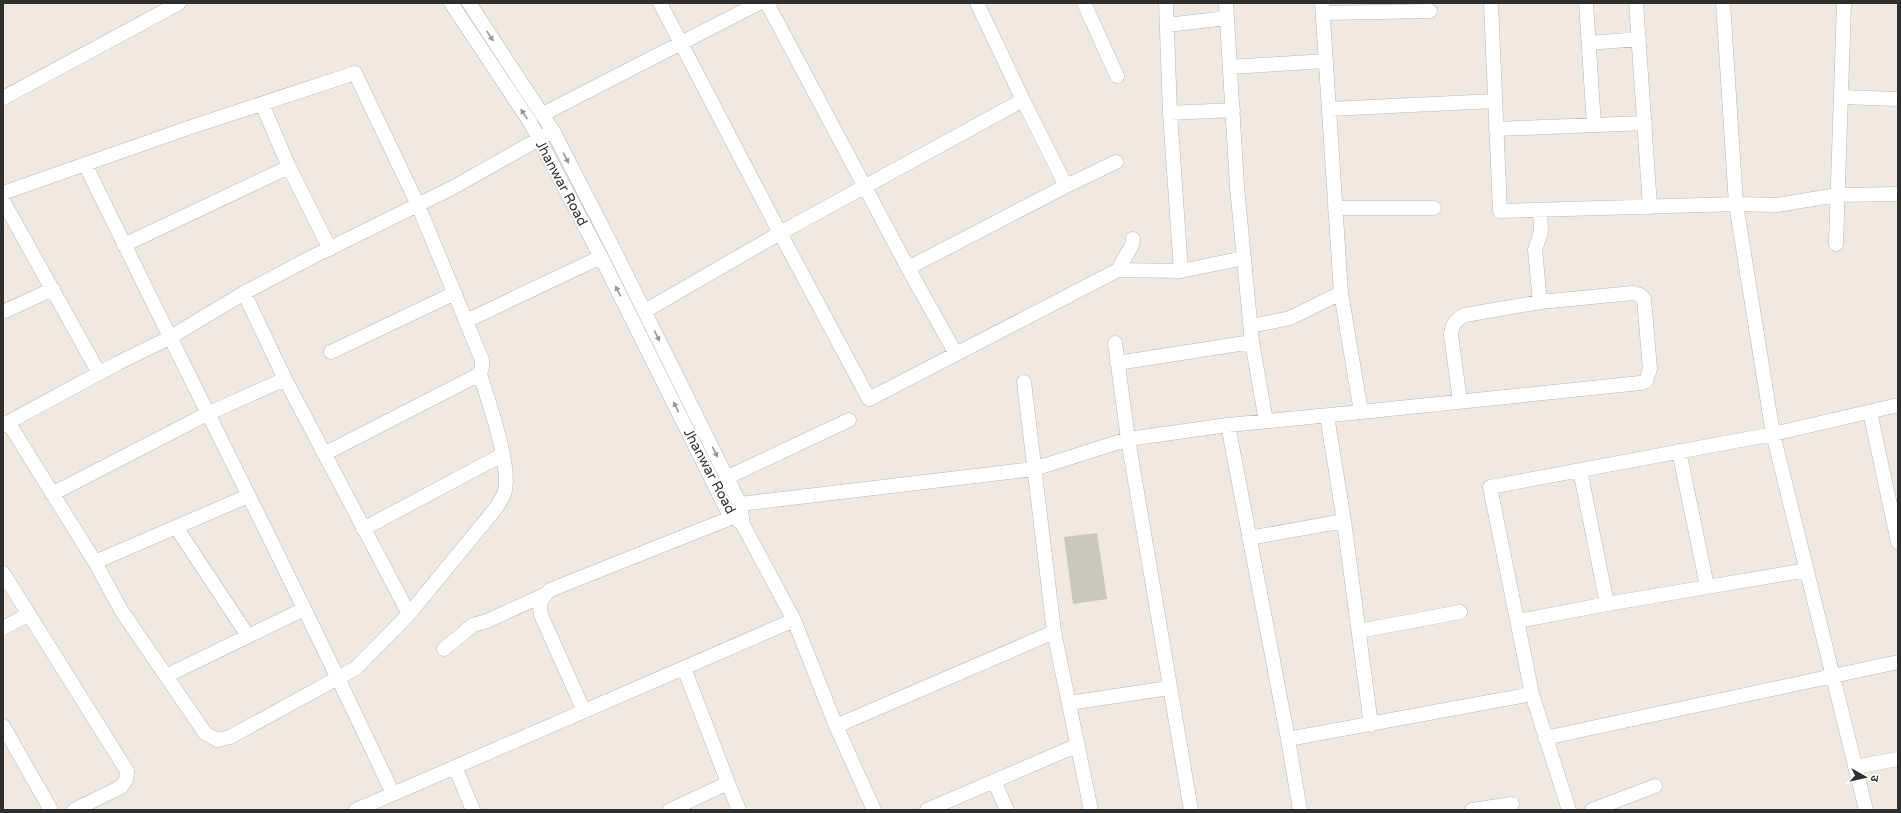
<svg xmlns="http://www.w3.org/2000/svg" width="1901" height="813" viewBox="0 0 1901 813" font-family="'Varela Round','Noto Sans Devanagari',sans-serif">
	<style>
		.building { fill: #cbc7bf }
		.lines { fill: none; stroke-linecap: round; stroke-linejoin: round }
		.minor-casing { stroke: #b4b7c1; stroke-width: 15 }
		.minor { stroke: #fff; stroke-width: 14 }
		.oneway { fill: #969696 }
		.labels { text-anchor: middle; stroke-width: 3.5; stroke-linejoin: round; paint-order: stroke }
		.street-label { font-size: 14px; fill: #2e2e2e; stroke: #fff }
	</style>
	<rect width="100%" height="100%" fill="#efe9e1"/>
	<path class="building" d="M1097 533 1107 599 1073 604 1064 537Z"/>
	<g class="lines">
		<defs>
			<path id="minor" d="M451 3 530 122 601 257 727 510 743 525
				M469 3 553 131 614 250 740 504 743 525 794 620 836 726 874 810
				M660 3 780 233 869 399 1118 270
				M767 3 908 268 1066 186 1023 100
				M1084 3 1117 76
				M1166 3 1170 113 1181 271
				M1226 3 1237 187 1252 342 1266 421
				M1322 3 1341 293 1361 412 1640 383 1646 381 1650 369 1644 299 1640 295 1633 293 1540 302 1465 315C1456 319 1452 324 1451 335L1460 401
				M1491 3 1500 211 1736 204 1777 205 1837 195 1898 194
				M1586 3 1594 125
				M1636 3 1650 207
				M1723 3 1736 204 1773 434 1866 810
				M1323 13 1430 11
				M1167 25 1227 18
				M1589 43 1639 39
				M1230 67 1326 61
				M1841 97 1898 99
				M3 98 179 3
				M262 104 289 167 330 249
				M1329 109 1495 101
				M1170 113 1233 110
				M543 114 759 3
				M1496 129 1645 123
				M85 164C187 374 294 582 393 794
				M1066 186 1116 162
				M3 193 188 128 355 73 418 205 482 360V367L480 374 324 454
				M3 201 99 373
				M1335 208H1434
				M1133 239 1132 245 1118 270 1181 271 1244 258
				M1836 244 1844 3
				M124 245 289 167
				M908 268 956 354
				M244 293 285 379
				M1540 302 1535 250 1541 232 1540 210
				M645 311 780 233 1023 100 977 3
				M3 312 53 289
				M466 321 601 257
				M1251 326 1290 318 1341 293
				M1115 343 1128 439 1191 810
				M331 352 455 293
				M1117 363 1252 342
				M1024 382 1054 632 1091 810
				M1361 412 1228 425 1288 739 1532 694
				M1870 412 1898 542
				M1327 416 1344 521 1371 725
				M8 422 95 562 121 610 205 733 217 740 230 737 356 668 409 614 496 508C499 503 502 499 504 494 513 469 488 401 480 374
				M3 425 118 363 169 338 244 293 310 258 452 188 553 131
				M1679 451 1707 586
				M1580 470 1607 604
				M728 477 849 420
				M52 494 207 414 285 379 409 614
				M740 504 1034 469 1128 439 1228 425
				M176 527 248 636
				M363 529 502 455
				M1249 538 1344 521
				M95 562 248 496
				M3 573 127 771 126 780 121 787 74 810
				M1518 621 1607 604 1807 570
				M3 628 29 614
				M1359 631 1460 612
				M444 649 473 625 487 621 544 595
				M166 676 304 609
				M1069 703 1169 688
				M584 711 541 615C539 604 541 598 550 590L733 517
				M3 726 51 810
				M836 726 1054 632
				M1545 738 1898 662
				M1288 739 1300 810
				M455 767 473 810
				M1855 767 1898 759
				M994 781 1007 810
				M728 783 739 810
				M356 810 794 620
				M670 810 728 783 684 668
				M927 810 1078 745
				M1472 810 1512 804
				M1569 810 1532 694 1490 487 1773 434 1898 405
				M1592 810 1655 786"/>
		</defs>
		<use href="#minor" class="minor-casing"/>
		<use href="#minor" class="minor"/>
	</g>
	<defs><path id="oneway-solid" d="M-6-.8H1V-3.2L6.5 0L1 3.2V.8H-6Z"/></defs>
	<g class="oneway">
		<use href="#oneway-solid" transform="translate(490 36) rotate(57)"/>
		<use href="#oneway-solid" transform="translate(524 114) rotate(-123)"/>
		<use href="#oneway-solid" transform="translate(566 158) rotate(63)"/>
		<use href="#oneway-solid" transform="translate(618 291) rotate(-117)"/>
		<use href="#oneway-solid" transform="translate(657 336) rotate(64)"/>
		<use href="#oneway-solid" transform="translate(676 407) rotate(-116)"/>
		<use href="#oneway-solid" transform="translate(715 452) rotate(64)"/>
	</g>
	<g class="labels">
		<g class="street-label">
			<text transform="translate(562 183) rotate(62)" y="5">Jhanwar Road</text>
			<text transform="translate(710 471) rotate(62)" y="5">Jhanwar Road</text>
		</g>
	</g>
	<rect width="1901" height="813" fill="none" stroke="#2e2e2e" stroke-width="8"/>
	<g transform="translate(1865 777) rotate(98)" stroke="#ffffff" stroke-width="3" paint-order="stroke">
	<path d="M0-3L7 15L0 10L-7 15Z" fill="#2e2e2e"/>
	<text y="-6" font-size="11" font-weight="bold" text-anchor="middle" fill="#2e2e2e">उ</text>
	</g>
</svg>
